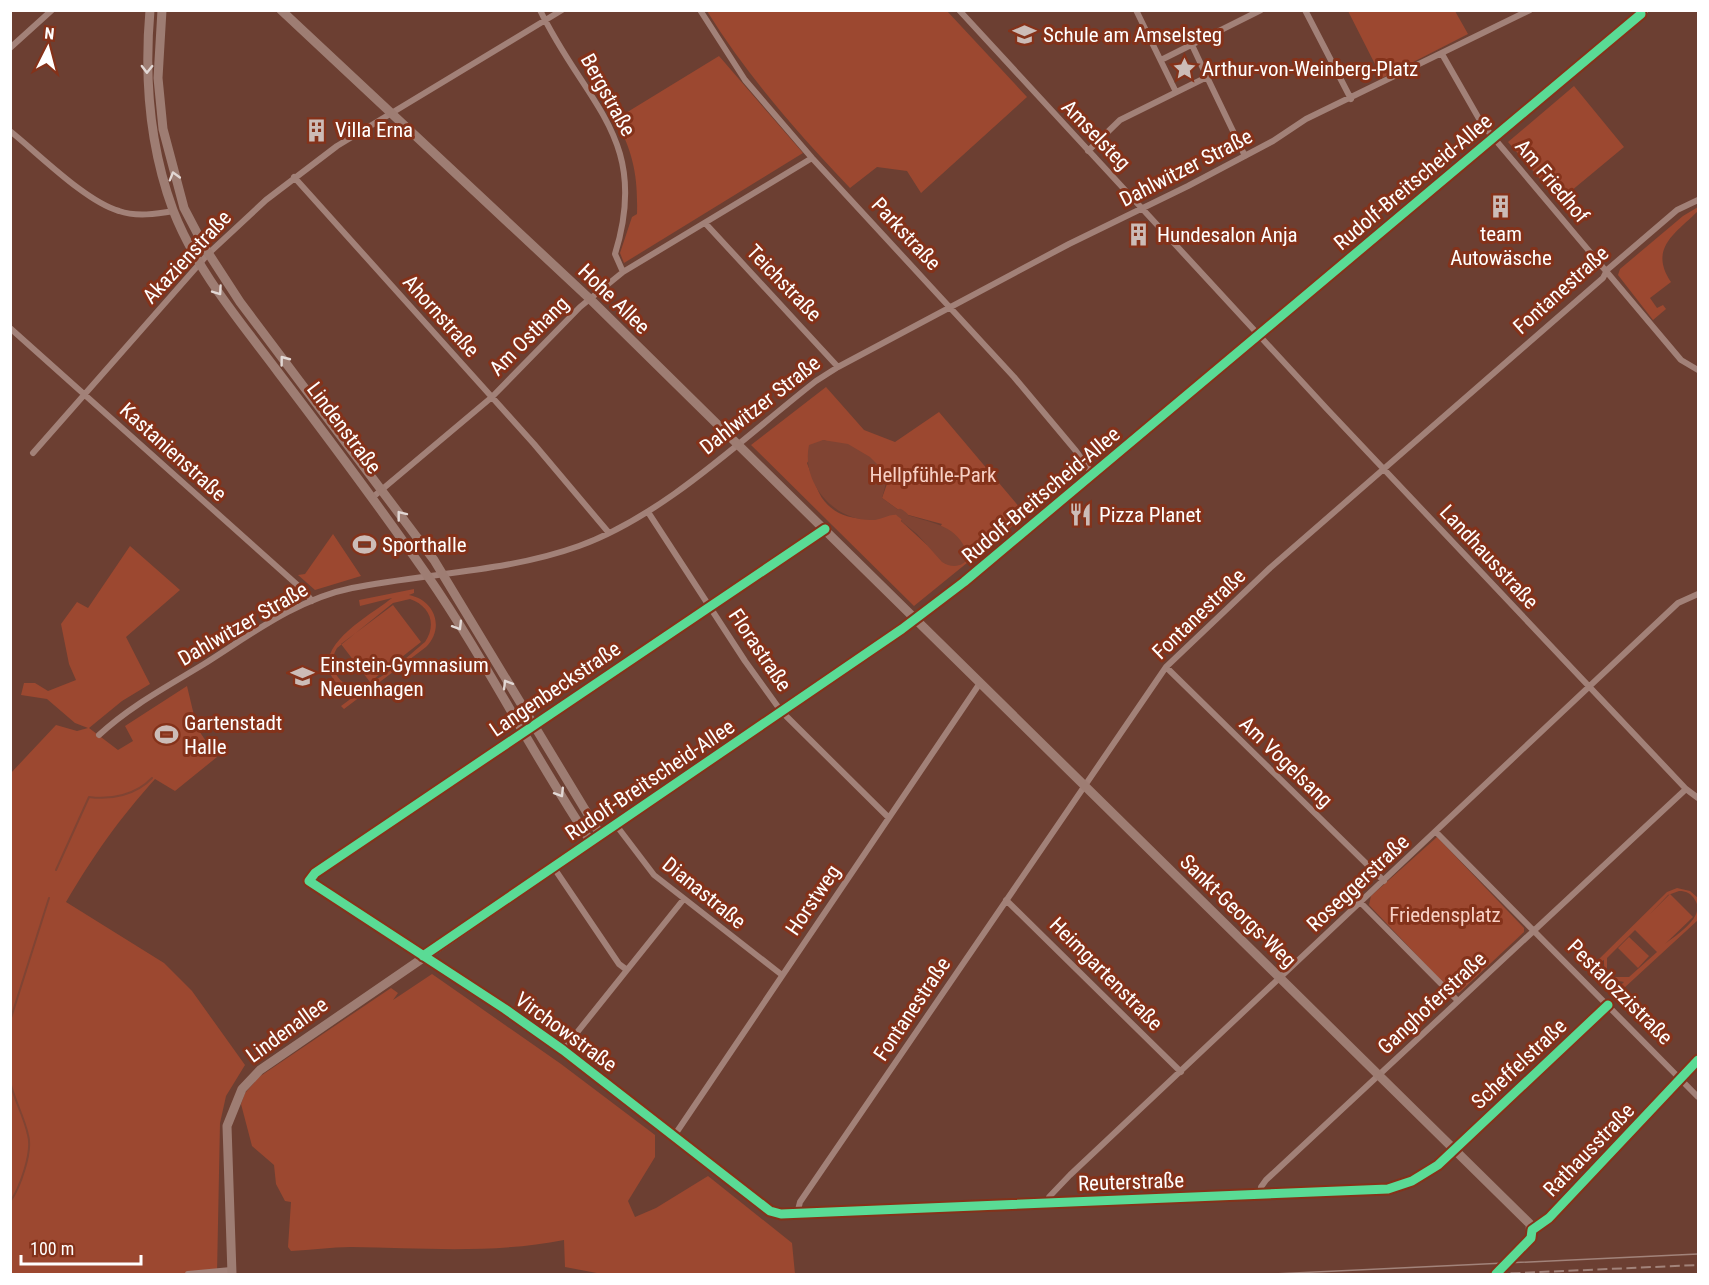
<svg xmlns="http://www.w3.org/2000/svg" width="1709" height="1285" viewBox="0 0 1709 1285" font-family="'Roboto Condensed',sans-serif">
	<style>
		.green { fill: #9c4830; fill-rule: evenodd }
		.water { fill: #804433 }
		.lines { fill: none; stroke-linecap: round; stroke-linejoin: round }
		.stream { stroke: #804433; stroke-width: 2 }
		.canal { stroke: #804433; stroke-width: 8 }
		.street { stroke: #a28178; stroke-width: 6 }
		.secondary { stroke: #9e7d73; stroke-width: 9 }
		.tram { stroke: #a2837a; stroke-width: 1.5 }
		.rail { stroke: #a2837a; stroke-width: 2; stroke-dasharray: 10 4.5; stroke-linecap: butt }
		.cycleway-casing { stroke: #84321a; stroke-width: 13 }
		.cycleway { stroke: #5adb95; stroke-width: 9 }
		.oneway { stroke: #e2d8d5 }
		.labels { text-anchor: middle; stroke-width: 6; stroke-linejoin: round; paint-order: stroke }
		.poi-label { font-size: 21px; fill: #fff; stroke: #84321a; text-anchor: start }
		.street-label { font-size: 21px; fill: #fff; stroke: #84321a }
		.park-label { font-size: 21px; fill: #f8d0c5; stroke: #84321a }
	</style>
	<rect width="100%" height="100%" fill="#6c3f32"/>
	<path class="green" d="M707 11H947L1027 97 921 193 907 171 877 167 850 188C797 132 748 77 707 11Z
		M1348 11H1455L1468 34 1382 78Z
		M719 56 803 153 624 263 620 253 632 217 637 214C638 174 633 154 616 119Z
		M1574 86 1624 147 1559 201 1508 142Z
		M1698 207V211C1676 233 1648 248 1671 282L1650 298 1657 308 1663 305 1666 309 1653 320 1618 275 1620 269 1683 216Z
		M826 387 864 430 895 442 939 412 1026 515 914 606 751 445ZM823 440 833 443 887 484 882 498 900 511C875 522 840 524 822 498 818 492 810 471 807 463ZM905 514 942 524 927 545 901 521Z
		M333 534 361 576 315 590 298 575 305 574Z
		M130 546 180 590 126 637 150 684 122 701 89 728 118 750 133 741 125 726 187 686 197 728 217 757 175 791 155 779C119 819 93 856 66 902L164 963 192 991 245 1065 226 1096 220 1123 217 1274H11L10 774 56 725 77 731 88 728 75 723 47 699 21 695 24 683H35L48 691 76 680 69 664 61 624 77 602 88 608Z
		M414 589V593L409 595C435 600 445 628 426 647L344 709 341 706 360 692C349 691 338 688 332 677 313 645 371 615 392 598L360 606 359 600ZM410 599C430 606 437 624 425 642 406 657 356 709 336 674 331 666 332 656 337 648L393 603Z
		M393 605 421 642 370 682 341 644Z
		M1437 837 1524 928V932L1459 993 1450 990 1369 905 1371 896Z
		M1677 888 1690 891 1698 898V920L1623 989 1620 986 1624 982C1610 980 1603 974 1604 960L1599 963 1597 961 1667 892ZM1679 891C1686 891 1691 893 1695 900 1706 917 1676 935 1665 944L1693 917 1670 894 1650 914 1668 895ZM1635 930 1657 952 1629 977H1614L1607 970V958Z
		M1629 937 1649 956 1638 968 1618 948Z
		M432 974 561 1064 655 1135V1157L628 1201 635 1217 656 1208 708 1176 792 1243 795 1274H602L565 1267 564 1240C493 1254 423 1248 351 1247 331 1247 311 1250 291 1251L288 1247 291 1202 285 1201 276 1184 274 1165 252 1146 241 1104 245 1093 259 1077 391 988 398 993 393 1000Z"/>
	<path class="water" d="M823 440 848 444 870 457 885 472 887 479 882 498 900 511 899 515C890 513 881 520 872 520 833 521 801 482 809 445Z
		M905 514C935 525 956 523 969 556 964 568 951 568 942 562L917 534 901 521Z"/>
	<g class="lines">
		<path class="stream" d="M56 870 89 797C111 800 136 795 152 778
			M10 1021 49 898
			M10 1081C14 1100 24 1116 28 1135 33 1151 20 1188 10 1202"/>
		<path class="canal" d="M900 513 904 516"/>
		<path class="street" d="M540 10C585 104 651 138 615 254L623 272
			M700 10 745 80 812 158 1014 377 1076 451 1093 475
			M959 10 1327 409 1686 789 1698 798
			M1136 10 1176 92
			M1305 10 1351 99
			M1192 45 1207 77
			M10 48 52 10
			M1442 54 1482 124 1681 360 1698 370
			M1161 60 1261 10
			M10 131C39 154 85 201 119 211 136 217 157 214 174 211
			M1088 151 1120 120 1207 77 1245 156
			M294 177 534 444 609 533
			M706 224 838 367
			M10 328 303 590 312 601
			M33 453 208 254 266 200 337 146 562 10
			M373 497 492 397 580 307 623 272 812 158
			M648 512 745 661 781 711 888 817
			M825 529 315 873 309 881 505 1009 563 1050 770 1211 781 1214 1388 1189 1412 1181 1438 1165 1608 1005
			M1166 667 1384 881
			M99 735C130 706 168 686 204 664 250 635 297 599 352 588 427 573 507 572 579 546 665 515 744 437 816 381L838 367 1069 244 1188 186 1273 141 1306 119 1530 10
			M616 825 654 875 782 975
			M1436 832 1698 1097
			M554 868 619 964 627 970
			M1006 900 1181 1072
			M1361 903 1458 1001
			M563 1050 683 900
			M674 1136 980 683
			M1260 1195 1261 1187 1266 1180 1686 789
			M1049 1204V1197L1070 1175 1678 603 1698 594
			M797 1214 800 1202 1166 667 1270 568 1603 278 1607 270 1677 210 1698 200
			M1532 1230 1549 1218 1698 1060
			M188 1274 231 1270"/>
		<path class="secondary" d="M150 10C144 79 149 145 173 210 196 270 240 321 278 372 329 439 379 506 427 575 486 660 533 756 591 842
			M162 10 158 78 163 129 184 208 205 248 240 302 434 560 601 836
			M281 10 591 300 1530 1224 1531 1238 1496 1274
			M232 1274 227 1126 242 1089 260 1070 902 629 964 582 1644 10"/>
		<path class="tram" d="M1273 1274 1698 1254"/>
		<path class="rail" d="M1496 1274 1698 1265"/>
		<defs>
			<path id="cycleway" d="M825 529 315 873 309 881 505 1009 563 1050 770 1211 781 1214 1388 1189 1412 1181 1438 1165 1608 1005
				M423 956 902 629 964 582 1641 14
				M1496 1274 1531 1238 1532 1230 1549 1218 1698 1060"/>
		</defs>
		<use href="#cycleway" class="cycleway-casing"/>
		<use href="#cycleway" class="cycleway"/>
	</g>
	<defs><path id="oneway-chevron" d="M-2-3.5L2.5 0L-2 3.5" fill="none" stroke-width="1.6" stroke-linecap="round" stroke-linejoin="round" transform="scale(1.5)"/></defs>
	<g class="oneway">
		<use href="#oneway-chevron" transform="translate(147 69) rotate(91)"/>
		<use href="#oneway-chevron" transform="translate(174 176) rotate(-106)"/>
		<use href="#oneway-chevron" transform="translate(218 291) rotate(55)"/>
		<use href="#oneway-chevron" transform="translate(284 360) rotate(-127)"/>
		<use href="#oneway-chevron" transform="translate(401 515) rotate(-128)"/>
		<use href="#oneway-chevron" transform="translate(458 626) rotate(59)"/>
		<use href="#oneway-chevron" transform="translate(507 684) rotate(-121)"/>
		<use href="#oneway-chevron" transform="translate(560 793) rotate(58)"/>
	</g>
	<defs>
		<symbol id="school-bare" viewBox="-9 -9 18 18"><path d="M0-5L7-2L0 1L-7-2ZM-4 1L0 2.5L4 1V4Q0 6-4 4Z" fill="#ccbcb7" stroke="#84321a" stroke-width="2.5" paint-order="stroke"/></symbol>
		<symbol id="sight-bare" viewBox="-9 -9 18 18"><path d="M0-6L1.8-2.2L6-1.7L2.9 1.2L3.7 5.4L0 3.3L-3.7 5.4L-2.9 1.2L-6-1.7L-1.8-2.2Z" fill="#ccbcb7" stroke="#84321a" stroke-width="2.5" paint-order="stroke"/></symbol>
		<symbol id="building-bare" viewBox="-9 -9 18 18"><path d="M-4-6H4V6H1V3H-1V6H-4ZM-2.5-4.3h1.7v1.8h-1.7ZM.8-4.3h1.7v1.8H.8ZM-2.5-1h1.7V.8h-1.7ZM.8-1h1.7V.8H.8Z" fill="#ccbcb7" stroke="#84321a" stroke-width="2.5" paint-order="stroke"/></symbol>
		<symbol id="restaurant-bare" viewBox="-9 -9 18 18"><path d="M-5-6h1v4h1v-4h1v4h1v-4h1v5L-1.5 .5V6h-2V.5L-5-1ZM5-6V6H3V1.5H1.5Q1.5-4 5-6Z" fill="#ccbcb7" stroke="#84321a" stroke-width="2.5" paint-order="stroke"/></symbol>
		<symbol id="stadium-bare" viewBox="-9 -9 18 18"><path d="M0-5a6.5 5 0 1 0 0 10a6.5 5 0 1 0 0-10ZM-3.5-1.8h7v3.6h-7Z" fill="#ccbcb7" stroke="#84321a" stroke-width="2.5" paint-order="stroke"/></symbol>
	</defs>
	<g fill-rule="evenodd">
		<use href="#school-bare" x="1008" y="18" width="33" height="33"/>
		<use href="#sight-bare" x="1168" y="52" width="33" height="33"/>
		<use href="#building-bare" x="300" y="114" width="33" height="33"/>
		<use href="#building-bare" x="1484" y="190" width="33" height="33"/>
		<use href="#building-bare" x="1122" y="218" width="33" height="33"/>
		<use href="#restaurant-bare" x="1064" y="498" width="33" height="33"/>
		<use href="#stadium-bare" x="348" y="528" width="33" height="33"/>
		<use href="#school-bare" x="286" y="660" width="33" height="33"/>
		<use href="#stadium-bare" x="150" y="718" width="33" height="33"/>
	</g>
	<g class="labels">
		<g class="poi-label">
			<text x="1043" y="42">Schule am Amselsteg</text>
			<text x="1202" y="76">Arthur-von-Weinberg-Platz</text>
			<text x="335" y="137">Villa Erna</text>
			<text x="1501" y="241" text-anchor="middle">team<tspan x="1501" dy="24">Autowäsche</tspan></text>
			<text x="1157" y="242">Hundesalon Anja</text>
			<text x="1099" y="522">Pizza Planet</text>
			<text x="382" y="552">Sporthalle</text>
			<text x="320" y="672">Einstein-Gymnasium<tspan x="320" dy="24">Neuenhagen</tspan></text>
			<text x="184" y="730">Gartenstadt<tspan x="184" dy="24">Halle</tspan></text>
		</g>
		<g class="street-label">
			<text transform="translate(608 95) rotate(61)" y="7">Bergstraße</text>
			<text transform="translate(1096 135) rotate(46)" y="7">Amselsteg</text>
			<text transform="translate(1186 168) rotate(-27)" y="7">Dahlwitzer Straße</text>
			<text transform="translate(1552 181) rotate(50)" y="7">Am Friedhof</text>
			<text transform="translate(1413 182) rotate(-40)" y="7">Rudolf-Breitscheid-Allee</text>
			<text transform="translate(906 234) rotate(47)" y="7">Parkstraße</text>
			<text transform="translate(187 257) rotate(-47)" y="7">Akazienstraße</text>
			<text transform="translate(784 283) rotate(46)" y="7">Teichstraße</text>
			<text transform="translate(1561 290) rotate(-42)" y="7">Fontanestraße</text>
			<text transform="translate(614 299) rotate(44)" y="7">Hohe Allee</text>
			<text transform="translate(441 316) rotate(48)" y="7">Ahornstraße</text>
			<text transform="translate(529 336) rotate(-45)" y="7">Am Osthang</text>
			<text transform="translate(760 405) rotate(-38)" y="7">Dahlwitzer Straße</text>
			<text transform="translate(344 428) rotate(53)" y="7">Lindenstraße</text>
			<text transform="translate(173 452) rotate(42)" y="7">Kastanienstraße</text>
			<text transform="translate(1041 495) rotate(-40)" y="7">Rudolf-Breitscheid-Allee</text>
			<text transform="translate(1489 557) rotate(47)" y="7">Landhausstraße</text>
			<text transform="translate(1199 614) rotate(-44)" y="7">Fontanestraße</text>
			<text transform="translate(243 624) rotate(-30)" y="7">Dahlwitzer Straße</text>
			<text transform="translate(760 650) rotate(56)" y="7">Florastraße</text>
			<text transform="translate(555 689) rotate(-34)" y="7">Langenbeckstraße</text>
			<text transform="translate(1286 762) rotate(44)" y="7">Am Vogelsang</text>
			<text transform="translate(650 780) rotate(-34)" y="7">Rudolf-Breitscheid-Allee</text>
			<text transform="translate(1358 883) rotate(-43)" y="7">Roseggerstraße</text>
			<text transform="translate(704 893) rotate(39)" y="7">Dianastraße</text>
			<text transform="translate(813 900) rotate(-56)" y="7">Horstweg</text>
			<text transform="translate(1238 911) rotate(44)" y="7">Sankt-Georgs-Weg</text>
			<text transform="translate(1106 974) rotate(45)" y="7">Heimgartenstraße</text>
			<text transform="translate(1620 992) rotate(45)" y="7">Pestalozzistraße</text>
			<text transform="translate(1432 1003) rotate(-43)" y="7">Ganghoferstraße</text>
			<text transform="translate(912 1009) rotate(-56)" y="7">Fontanestraße</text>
			<text transform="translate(287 1030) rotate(-36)" y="7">Lindenallee</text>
			<text transform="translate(566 1032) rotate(36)" y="7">Virchowstraße</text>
			<text transform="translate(1519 1064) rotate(-43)" y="7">Scheffelstraße</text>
			<text transform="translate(1589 1150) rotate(-46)" y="7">Rathausstraße</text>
			<text transform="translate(1131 1182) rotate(-2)" y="7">Reuterstraße</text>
		</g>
		<g class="park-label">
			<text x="933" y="482">Hellpfühle-Park</text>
			<text x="1445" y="922">Friedensplatz</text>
		</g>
	</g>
	<rect width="1709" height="1285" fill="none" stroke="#ffffff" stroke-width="24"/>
	<g transform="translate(48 48) rotate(6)" stroke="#84321a" stroke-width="4.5" paint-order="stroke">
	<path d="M0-4.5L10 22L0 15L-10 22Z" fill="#ffffff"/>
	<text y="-9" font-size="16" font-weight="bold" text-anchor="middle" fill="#ffffff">N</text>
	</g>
	<path d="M21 1255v9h120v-9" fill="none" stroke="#ffffff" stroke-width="3"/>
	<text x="30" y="1255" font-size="18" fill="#ffffff" stroke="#84321a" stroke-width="4.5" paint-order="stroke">100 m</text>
</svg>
